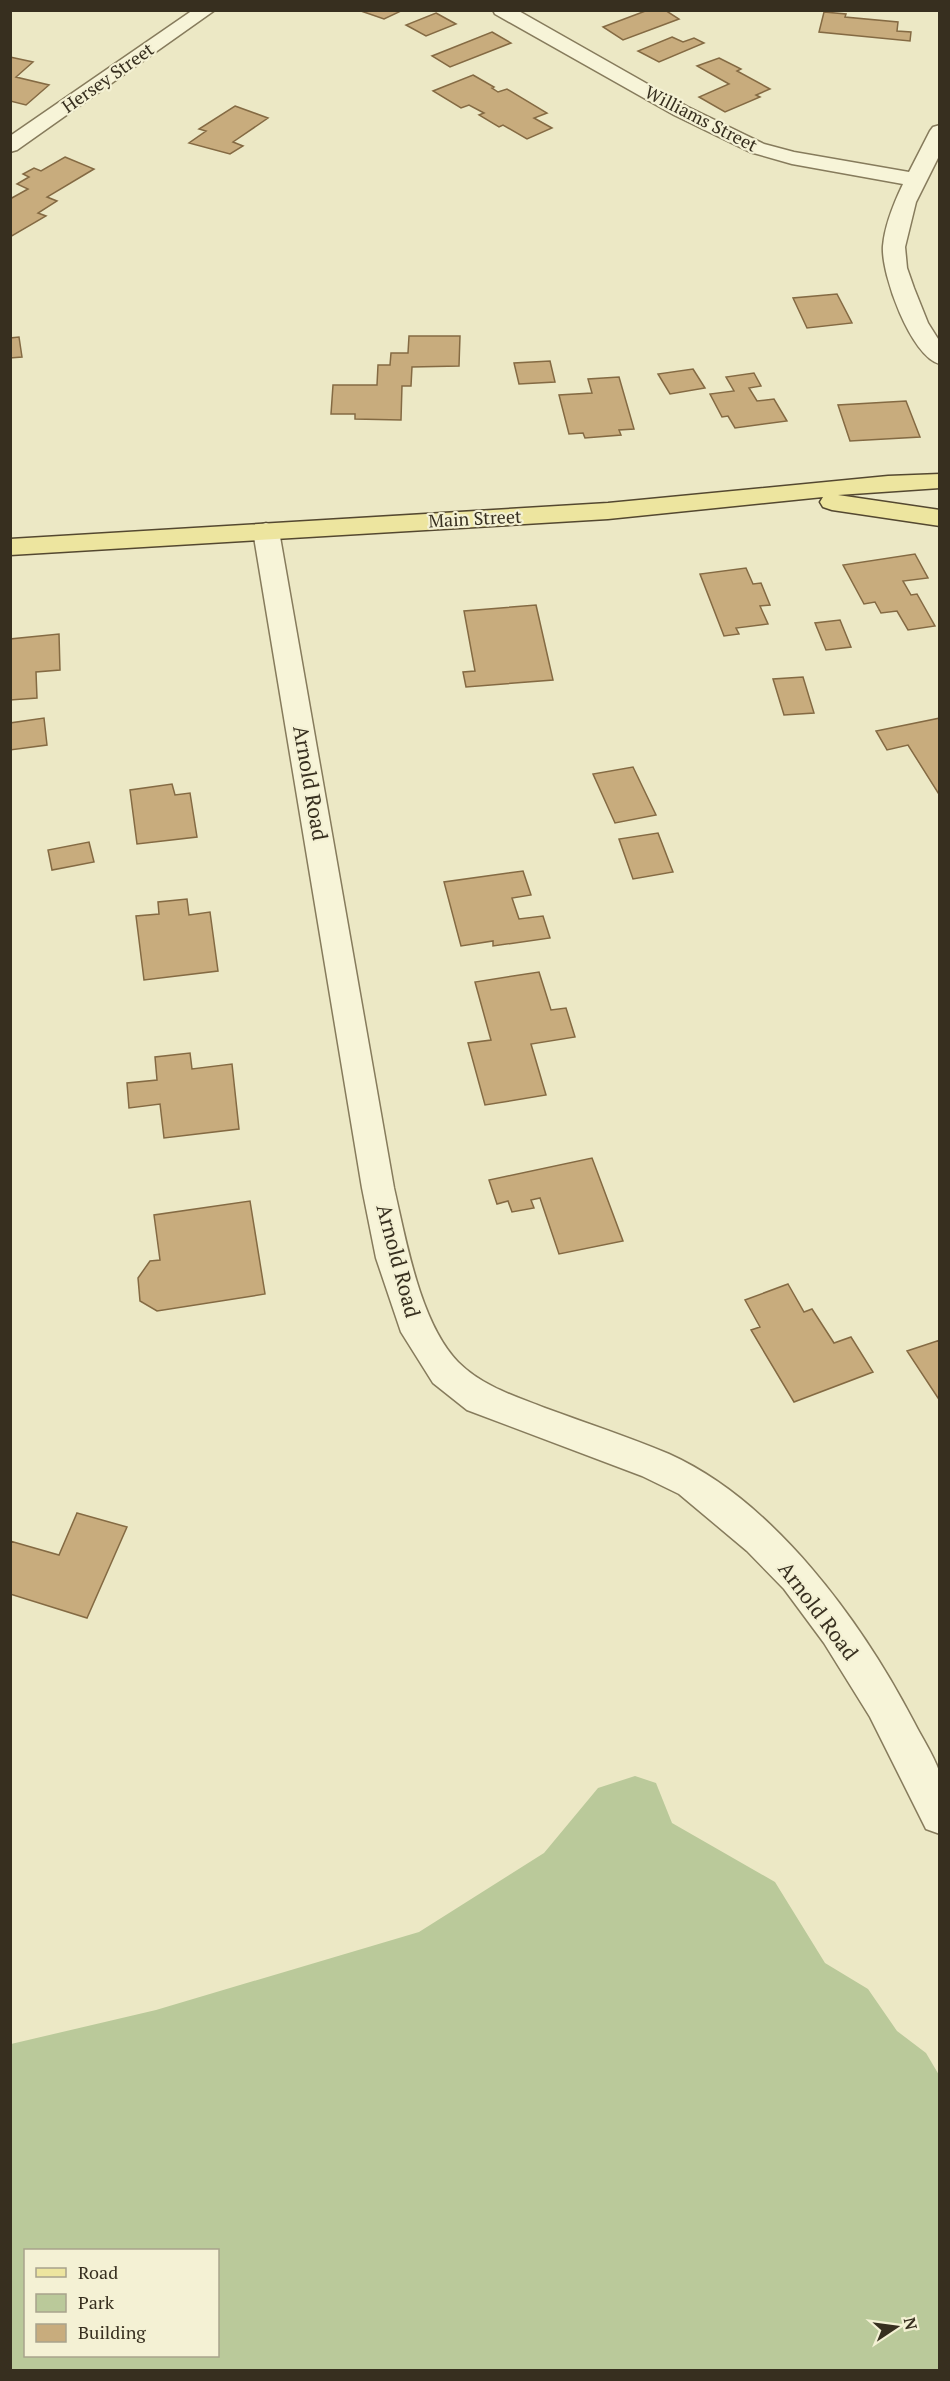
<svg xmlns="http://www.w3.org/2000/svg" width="950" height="2381" viewBox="0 0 950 2381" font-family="'PT Serif',serif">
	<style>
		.green { fill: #bac99a; fill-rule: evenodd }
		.building { fill: #c8ac7d; stroke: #846a43; stroke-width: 1.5 }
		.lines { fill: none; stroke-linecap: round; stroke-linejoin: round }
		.minor-casing { stroke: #867b5c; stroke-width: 3 }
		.major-casing { stroke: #544830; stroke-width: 3 }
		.minor { fill: #f7f4d8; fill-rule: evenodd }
		.major { fill: #ede59f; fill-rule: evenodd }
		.labels { text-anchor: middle; stroke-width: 4.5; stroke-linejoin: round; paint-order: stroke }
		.far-street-label { font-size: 18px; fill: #372f1f; stroke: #f4f1d4 }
		.street-label { font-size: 21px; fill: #372f1f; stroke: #f4f1d4 }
	</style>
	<rect width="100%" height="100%" fill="#ece8c5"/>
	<path class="green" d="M635 1776 656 1783 672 1823 775 1882 825 1963 868 1989 897 2031 926 2053 939 2075V2370H11V2044L156 2010 419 1932 544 1853 598 1788ZM26 2250H218V2356H26Z"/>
	<path class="building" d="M358 10H396L399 12 384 19Z
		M648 10H665L679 19 623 40 603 27Z
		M824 12 846 14 845 17 898 22 897 31 911 32 910 41 819 32Z
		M436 13 456 24 426 36 406 25Z
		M492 32 511 43 450 67 432 56Z
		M672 37 683 42 694 38 704 43 659 62 638 51Z
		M10 57 33 62 16 77 49 85 26 105 10 101Z
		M719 58 741 69 737 71 770 89 756 95 760 97 725 112 699 97 729 84 697 66Z
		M473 75 494 87 492 88 498 92 507 89 547 113 534 118 552 128 527 139 503 125 499 127 479 115 484 113 469 105 461 108 433 91Z
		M235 106 268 118 233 142 243 146 230 154 189 143 206 131 199 129Z
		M65 157 94 169 47 197 57 201 38 213 46 216 10 237V199L28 189 17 184 29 177 23 174 34 168 41 171Z
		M837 294 852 323 807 328 793 298Z
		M409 336H460L459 366 412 367 411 386H402L401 420 355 419V414H331L333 385H377L378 365H390L391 353H408Z
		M19 337 22 357 10 358V338Z
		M550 361 555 382 519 384 514 363Z
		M693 369 705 388 670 394 658 374Z
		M754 373 761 386 749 388 757 401 774 399 787 421 735 428 728 416 722 417 710 394 734 391 726 377Z
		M619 377 634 429 619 430 621 435 585 438 583 433 569 434 559 395 592 393 588 379Z
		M906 401 920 437 850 441 838 405Z
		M915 554 928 578 903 581 911 595 917 594 935 626 908 630 897 611 881 613 875 602 864 604 843 565Z
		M746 568 753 584 761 583 770 605 760 606 768 624 736 628 739 634 724 636 700 574Z
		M536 605 553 680 466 687 463 672 475 671 464 611Z
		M840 620 851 647 826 650 815 623Z
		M59 634 60 670 36 672 37 698 10 700V639Z
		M803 677 814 713 784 715 773 679Z
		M44 718 47 745 10 750V723Z
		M940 718V796L908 745 887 750 876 731Z
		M633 767 656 815 615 823 593 774Z
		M172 784 175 795 190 793 197 837 137 844 130 790Z
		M658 833 673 872 633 879 619 839Z
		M89 842 94 862 52 870 48 850Z
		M523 871 531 895 512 898 519 919 543 916 550 938 493 946V941L461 946 444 882Z
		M187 899 189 915 210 912 218 971 144 980 136 916 159 914 158 902Z
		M539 972 551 1010 566 1008 575 1037 531 1044 546 1095 485 1105 468 1043 491 1040 475 982Z
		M190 1053 192 1069 232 1064 239 1129 164 1138 160 1104 129 1108 127 1083 157 1080 155 1057Z
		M592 1158 623 1241 559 1254 540 1198 531 1200 534 1208 512 1212 508 1201 497 1204 489 1180Z
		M250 1201 265 1294 157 1311 140 1301 138 1278 150 1261 160 1260 154 1215Z
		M788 1284 804 1312 812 1309 834 1343 851 1337 873 1372 794 1402 751 1330 760 1327 745 1300Z
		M940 1340V1401L907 1351Z
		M77 1513 127 1527 87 1618 10 1594V1541L59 1555Z"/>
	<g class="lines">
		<defs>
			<path id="minor" d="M193 10H215L17 150 10 152V136Z
				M493 10H517L688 107 764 144 794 152 909 172 930 131 933 127 940 125V154L916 202 905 247 907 268 914 288 928 323 940 342V364C911 357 881 274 883 246 885 224 894 203 903 184L792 164 750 152 674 115 495 14Z
				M266 523 275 526 279 531 394 1188C406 1240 420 1323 458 1362 482 1386 514 1396 545 1408 586 1423 629 1437 669 1454 774 1501 862 1622 914 1722 922 1738 933 1754 939 1771 943 1784 940 1819 940 1834L926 1829 870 1717 824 1643 784 1589 747 1551 679 1494 642 1476 467 1410 433 1383 401 1332 376 1258 362 1188 253 531 257 526Z"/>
			<path id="major" d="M940 474V488L838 495 940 510V526L832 510 823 507 820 502 823 497 608 519 10 555V539L608 503 888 476Z"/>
		</defs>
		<use href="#minor" class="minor-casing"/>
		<use href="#major" class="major-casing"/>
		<use href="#minor" class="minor"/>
		<use href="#major" class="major"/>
	</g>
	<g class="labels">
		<g class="far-street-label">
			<text transform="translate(108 78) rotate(-35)" y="6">Hersey Street</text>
			<text transform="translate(701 119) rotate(27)" y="6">Williams Street</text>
			<text transform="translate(475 519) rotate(-3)" y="6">Main Street</text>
		</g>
		<g class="street-label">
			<text transform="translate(310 783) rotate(80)" y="7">Arnold Road</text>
			<text transform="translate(398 1261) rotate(75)" y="7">Arnold Road</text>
			<text transform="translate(818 1611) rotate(53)" y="7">Arnold Road</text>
		</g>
	</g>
	<rect width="950" height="2381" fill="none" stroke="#372f1f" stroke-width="24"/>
	<rect x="24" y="2249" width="195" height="108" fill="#f4f1d4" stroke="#a8a38c" stroke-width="1.5"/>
	<rect x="36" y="2268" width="30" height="9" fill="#ede59f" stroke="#a8a38c" stroke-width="1.5"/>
	<text x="78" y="2279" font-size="18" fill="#372f1f">Road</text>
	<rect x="36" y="2294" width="30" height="18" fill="#bac99a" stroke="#a8a38c" stroke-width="1.5"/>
	<text x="78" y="2309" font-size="18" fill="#372f1f">Park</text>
	<rect x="36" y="2324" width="30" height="18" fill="#c8ac7d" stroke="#a8a38c" stroke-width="1.5"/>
	<text x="78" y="2339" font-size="18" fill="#372f1f">Building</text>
	<g transform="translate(896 2327) rotate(77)" stroke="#f4f1d4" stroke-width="4.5" paint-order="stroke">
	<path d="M0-4.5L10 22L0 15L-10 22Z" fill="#372f1f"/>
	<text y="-9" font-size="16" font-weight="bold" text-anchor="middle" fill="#372f1f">N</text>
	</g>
</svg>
